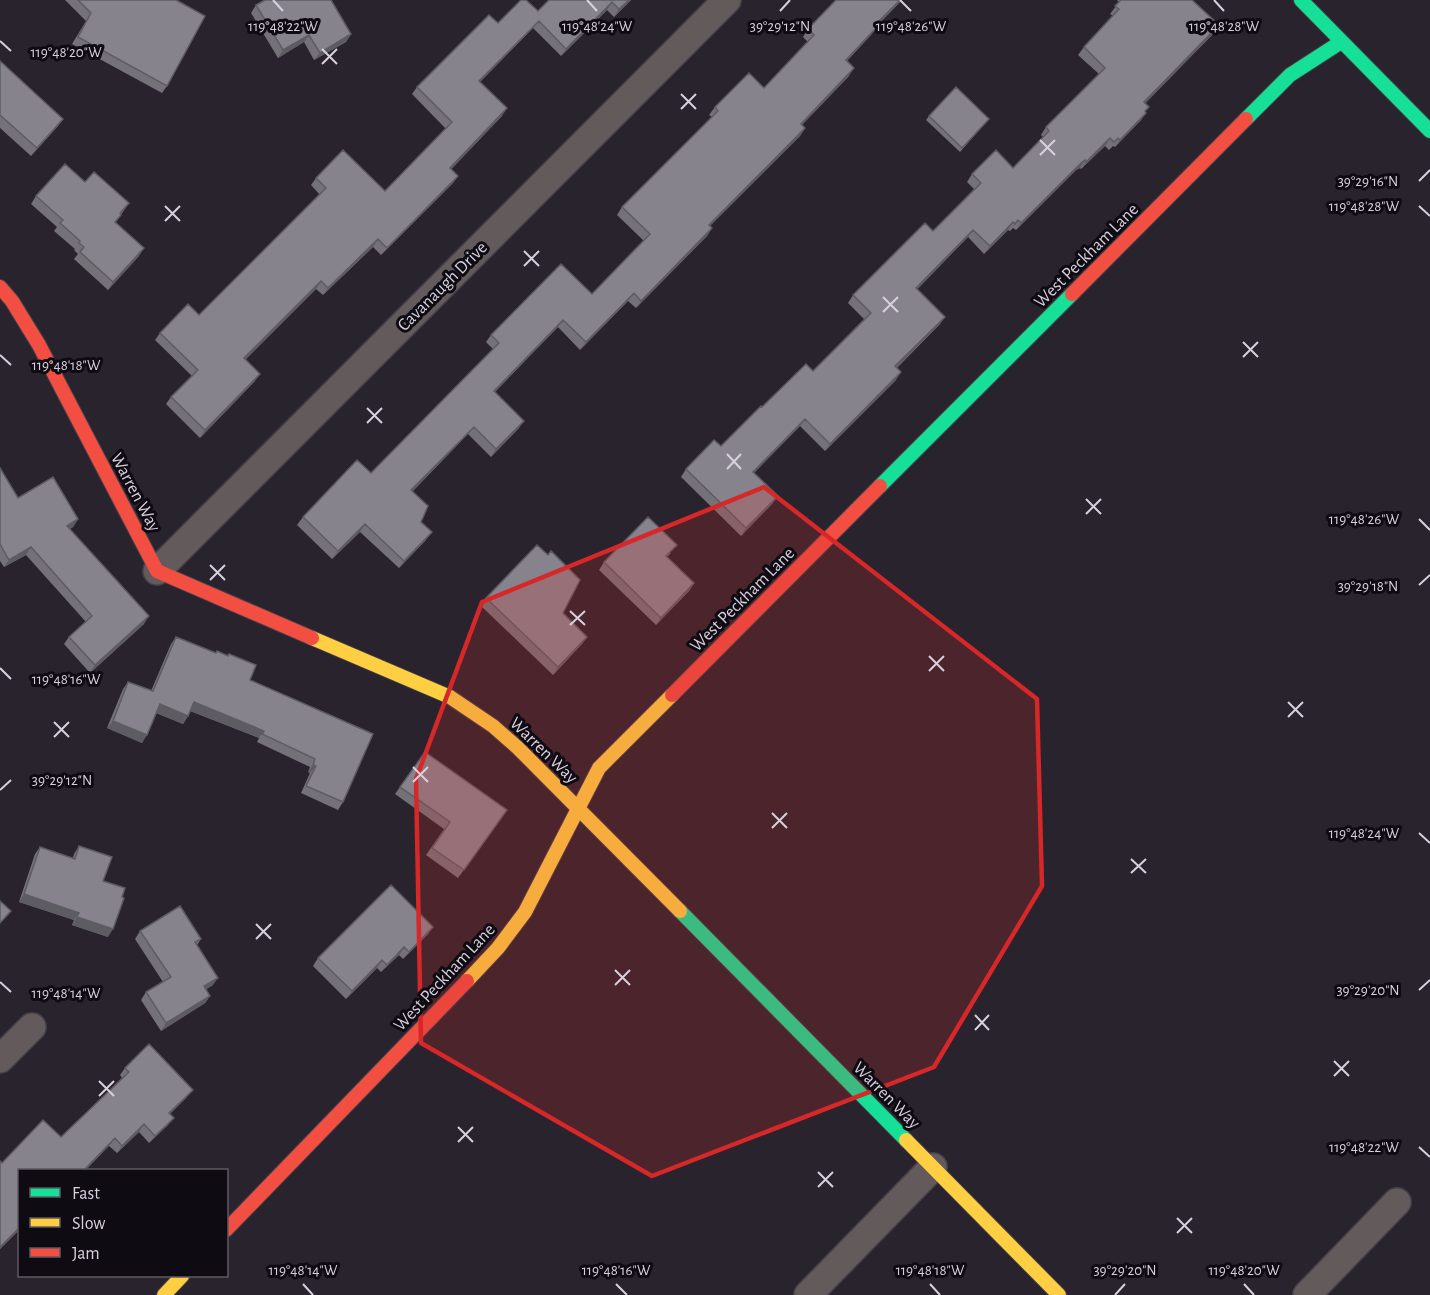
<svg xmlns="http://www.w3.org/2000/svg" width="1430" height="1295" viewBox="0 0 1430 1295" font-family="'Alegreya Sans',sans-serif">
	<style>
		.lines { fill: none; stroke-linecap: round; stroke-linejoin: round }
		.street-casing { stroke: #444048; stroke-width: 30 }
		.fast-casing { stroke: #444048; stroke-width: 16 }
		.slow-casing { stroke: #444048; stroke-width: 16 }
		.jam-casing { stroke: #444048; stroke-width: 16 }
		.street { stroke: #635a5c; stroke-width: 27 }
		.fast { stroke: #16e098; stroke-width: 14 }
		.slow { stroke: #ffcf43; stroke-width: 14 }
		.jam { stroke: #f24e42; stroke-width: 14 }
		.wall { fill: #747179 }
		.shaded-wall { fill: #5e5c63 }
		.building { fill: #87838d; stroke: #5e5c63; stroke-width: 1.5 }
		.marked { fill: #d62828; fill-opacity: 0.2; stroke: #d62828; stroke-width: 4.5; stroke-linejoin: round }
		.ticks { fill: none; stroke: #d7d1de; stroke-width: 2 }
		.labels { text-anchor: middle; stroke-width: 6; stroke-linejoin: round; paint-order: stroke }
		.street-label { font-size: 18px; fill: #d7d1de; stroke: #0f0b13 }
		.ticks-label { font-size: 15px; text-anchor: middle; fill: #d7d1de; stroke: #0f0b13; stroke-width: 6; stroke-linejoin: round; paint-order: stroke }
	</style>
	<rect width="100%" height="100%" fill="#28232d"/>
	<g class="lines">
		<defs>
			<path id="street" d="M157 571 727 0
				M0 1059 32 1027
				M808 1295 933 1167
				M1307 1295 1397 1202"/>
			<path id="fast" d="M1301 0 1430 131
				M1246 119 1290 75 1341 42
				M880 486 1072 294
				M680 911 906 1140"/>
			<path id="slow" d="M312 638 450 697 493 726 518 748 680 911
				M467 981 498 948 525 912 599 768 672 695
				M906 1140 1059 1295
				M164 1295 182 1276"/>
			<path id="jam" d="M0 287 12 301 39 345 157 571 312 638
				M1072 294 1246 119
				M672 695 880 486
				M226 1230 467 981"/>
		</defs>
		<use href="#street" class="street-casing"/>
		<use href="#fast" class="fast-casing"/>
		<use href="#slow" class="slow-casing"/>
		<use href="#jam" class="jam-casing"/>
		<use href="#street" class="street"/>
		<use href="#fast" class="fast"/>
		<use href="#slow" class="slow"/>
		<use href="#jam" class="jam"/>
	</g>
	<path class="wall" d="M65 0H176L167 86 162 93 72 44 86 21Z
		M631 0 614 17 607 10 561 56 533 28 480 82 502 116 451 169 458 176 453 183 381 255 373 247 323 295 316 289 245 360 255 381 200 438 166 404 171 397 192 376 155 340 160 333 199 315 320 195 311 185 316 178 385 191 446 129 412 94 417 87 498 23 538 11Z
		M836 0H902L876 27V28L871 35 847 61 849 76 802 125 805 128 800 136 710 226 712 228 707 236 636 308 628 301 580 350 558 327 495 392 519 428 491 457 468 434 413 491 426 540 399 568 360 532 332 559 297 525 303 517 371 473 493 349 486 342 491 335 592 294 644 241 617 215 622 207 712 117 709 115 715 107 764 88 808 42 803 37 808 29Z
		M1117 0H1192L1219 25 1214 33 1145 103V112L1146 113 1141 120 1115 147 1113 146 1109 150 1105 146 1081 169 1080 168 1076 170 1016 230 1013 228 1010 231 1008 230 984 254 968 237 917 289 940 324 897 368 896 380 825 451 800 426 754 473 778 496 772 504 741 536 681 477 686 469 721 446 762 407 813 371 864 319 848 303 853 295 933 231 974 189 967 182 972 174 1013 168 1043 137 1041 135 1046 127 1099 74 1078 55 1084 47 1113 16 1110 14 1119 2Z
		M256 5 351 34 346 42 314 60 304 42 278 58 251 13Z
		M0 61 63 119 58 126 31 156 0 128Z
		M929 116 989 119 960 152 926 120Z
		M85 182 129 203 116 222 139 256 108 290 74 259 78 254 74 250 75 249 54 231 57 227 31 204 36 196Z
		M0 468 18 498 78 519 73 527 70 529 144 624 90 673 64 644 69 637 86 622 26 555 4 567 0 561Z
		M671 553 667 557 694 583 689 591 656 625 599 570 604 562Z
		M486 598 587 637 582 644 553 675 480 605Z
		M176 637 216 653 227 655 229 654 250 680 373 734 343 802 338 810 301 793 310 773 308 772 310 767 257 742 259 738 190 711 188 716 183 724 156 713 142 743 107 728 123 689 128 682 151 691 171 644Z
		M425 752 507 810 458 878 426 855 444 829 395 794Z
		M79 846 103 881 108 937 72 925 74 920 19 902 35 854 40 847 73 858 74 854Z
		M433 927 428 934 403 959 399 955 381 972 377 968 346 999 313 966 318 958Z
		M140 931 201 939 197 945 213 985 206 989 210 996 205 1003 161 1031 141 1000 146 992 163 982 135 939Z
		M125 1068 187 1097 170 1114 168 1125 149 1143 139 1132 117 1153 109 1146 20 1170V1229L0 1249V1161L2 1163 61 1137 122 1078 120 1075Z"/>
	<path class="shaded-wall" d="M629 0H631L614 17 619 9Z
		M900 0H902L869 34 874 26Z
		M612 2 607 10 561 56 566 49Z
		M539 21 533 28 474 88 479 81Z
		M1219 25 1214 33 1139 110 1144 102Z
		M876 28 871 35 841 67 846 60Z
		M351 34 346 42 314 60 320 53Z
		M309 35 304 42 278 58 283 50Z
		M854 68 849 76 795 132 801 124Z
		M507 108 502 116 445 176 450 168Z
		M1146 113 1141 120 1115 147 1120 140Z
		M63 119 58 126 31 156 37 148Z
		M805 128 800 136 703 232 709 225Z
		M1110 138 1105 146 1081 169 1086 162Z
		M1085 160 1080 168 1076 170 1016 230 1021 223 1081 163Z
		M458 176 453 183 381 255 387 248Z
		M1013 222 1008 230 984 254 990 246Z
		M712 228 707 236 636 308 641 301Z
		M973 230 968 237 911 296 916 288Z
		M378 239 373 247 323 295 328 288Z
		M144 248 139 256 108 290 113 282Z
		M321 281 316 289 239 366 244 358Z
		M634 293 628 301 580 350 586 342Z
		M945 317 940 324 890 374 895 366Z
		M563 320 558 327 488 398 494 391Z
		M901 372 896 380 825 451 830 444Z
		M260 374 255 381 200 438 205 430Z
		M805 419 800 426 748 479 753 472Z
		M524 421 519 428 491 457 496 449Z
		M474 427 468 434 406 498 411 490Z
		M778 496 772 504 741 536 746 528Z
		M78 519 73 527 62 533 67 526Z
		M365 524 360 532 332 559 338 551Z
		M432 532 426 540 399 568 404 561Z
		M31 547 26 555 4 567 9 560Z
		M694 583 689 591 656 625 661 618Z
		M149 616 144 624 90 673 95 665Z
		M587 637 582 644 553 675 558 667Z
		M194 702 264 731 259 738 188 710Z
		M160 704 188 716 183 724 154 712Z
		M113 721 147 735 142 743 107 728Z
		M313 765 316 766 310 773 308 772Z
		M24 894 79 913 74 920 19 902Z
		M77 917 113 929 108 937 72 925Z
		M433 927 428 934 403 959 409 952Z
		M404 947 399 955 381 972 387 965Z
		M382 960 377 968 346 999 352 991Z
		M218 978 213 985 199 994 204 986Z
		M210 996 205 1003 161 1031 166 1023Z
		M193 1090 187 1097 163 1120 169 1113Z
		M174 1118 168 1125 149 1143 155 1136Z
		M144 1124 139 1132 117 1153 122 1146Z
		M115 1138 109 1146 86 1170H84Z
		M20 1227V1229L0 1249V1247Z"/>
	<path class="building" d="M78 0H176L205 16 167 86 78 37 91 13Z
		M265 0H331L351 34 320 53 309 35 283 50 256 5Z
		M521 0H526L538 11 549 0H629L619 9 612 2 566 49 539 21 479 81 507 108 450 168 458 176 387 248 378 239 328 288 321 281 244 358 260 374 205 430 171 397 198 370 160 333 188 304 199 315 326 188 316 178 343 150 385 191 452 122 417 87 489 15 498 23Z
		M836 0H900L874 26 876 28 846 60 854 68 801 124 805 128 709 225 712 228 641 301 634 293 586 342 563 320 494 391 524 421 496 449 474 427 411 490 428 506 421 522 432 532 404 561 365 524 338 551 303 517 357 460 371 473 499 343 491 335 561 264 592 294 650 234 622 207 718 111 715 107 749 73 764 88 814 35 808 29Z
		M1121 0H1192L1219 25 1144 102 1149 107 1145 111 1146 113 1120 140 1118 138 1114 142 1110 138 1086 162 1085 160 1081 163 1021 223 1018 220 1015 224 1013 222 990 246 973 230 916 288 945 317 895 366 901 372 830 444 805 419 753 472 778 496 746 528 686 469 714 440 721 446 761 406 762 407 806 364 813 371 871 313 853 295 925 223 933 231 981 183 972 174 996 150 1013 168 1049 131 1046 127 1105 68 1084 47 1119 9 1115 6Z
		M0 61 63 119 37 148 0 115Z
		M956 87 989 119 962 148 929 116Z
		M65 164 85 182 94 172 129 203 120 213 121 215 115 222 144 248 113 282 80 252 84 247 79 243 80 241 60 223 63 220 36 196Z
		M0 468 18 498 53 477 78 519 67 526 149 616 95 665 69 637 92 616 31 547 9 560 0 544Z
		M648 517 677 545 666 556 694 583 661 618 604 562Z
		M537 545 548 555 551 551 580 580 563 613 587 637 558 667 486 598Z
		M176 637 216 653 217 651 228 656 229 654 256 665 250 680 373 734 343 802 306 786 316 766 313 765 315 759 262 734 264 731 194 702 188 716 160 704 147 735 113 721 128 682 153 691Z
		M425 752 507 810 464 870 432 848 450 822 400 787Z
		M79 846 112 857 103 881 125 888 122 897 124 898 113 929 77 917 79 913 24 894 40 847 75 859Z
		M391 885 433 927 409 952 404 947 387 965 382 960 352 991 318 958Z
		M0 901 11 911 0 923Z
		M180 906 201 939 195 942 218 978 204 986 210 996 166 1023 146 992 171 977 140 931Z
		M149 1044 193 1090 169 1113 174 1118 155 1136 144 1124 122 1146 115 1138 84 1170H20V1227L0 1247V1161L2 1163 43 1120 61 1137 129 1072 125 1068Z"/>
	<path class="marked" d="M764 487 1037 699 1042 886 934 1067 652 1176 421 1043 416 779 482 602Z"/>
	<path class="ticks" d="M273 0 283 11M587 0 597 11M900 0 911 11M1214 0 1224 11M780 11 790 0M0 41 11 51M322 49 337 64M322 64 337 49M681 94 696 109M681 109 696 94M1040 140 1055 155M1040 155 1055 140M1419 181 1430 170M165 206 180 221M1419 206 1430 216M165 221 180 206M524 251 539 266M524 266 539 251M883 297 898 312M883 312 898 297M1243 342 1258 357M0 355 11 365M1243 357 1258 342M367 408 382 423M367 423 382 408M727 454 741 469M727 469 741 454M1086 499 1101 514M1086 514 1101 499M1419 519 1430 530M210 565 225 580M210 580 225 565M1419 585 1430 575M570 611 585 625M570 625 585 611M929 656 944 671M0 668 11 679M929 671 944 656M1288 702 1303 717M1288 717 1303 702M54 722 69 737M54 737 69 722M413 767 428 782M413 782 428 767M0 790 11 780M772 813 787 828M772 828 787 813M1419 833 1430 843M1131 859 1146 873M1131 873 1146 859M256 924 271 939M256 939 271 924M615 970 630 985M0 982 11 992M615 985 630 970M1419 990 1430 980M975 1015 989 1030M975 1030 989 1015M1334 1061 1349 1076M1334 1076 1349 1061M99 1081 114 1096M99 1096 114 1081M458 1127 473 1142M458 1142 473 1127M1419 1147 1430 1157M818 1172 833 1187M818 1187 833 1172M1177 1218 1192 1233M1177 1233 1192 1218M303 1284 313 1295M616 1284 627 1295M930 1284 940 1295M1244 1284 1254 1295M1115 1295 1125 1284"/>
	<g class="labels">
		<g class="street-label">
			<text transform="translate(1086 255) rotate(-45)" y="6">West Peckham Lane</text>
			<text transform="translate(442 286) rotate(-45)" y="6">Cavanaugh Drive</text>
			<text transform="translate(136 492) rotate(62)" y="6">Warren Way</text>
			<text transform="translate(742 599) rotate(-45)" y="6">West Peckham Lane</text>
			<text transform="translate(544 750) rotate(44)" y="6">Warren Way</text>
			<text transform="translate(444 977) rotate(-47)" y="6">West Peckham Lane</text>
			<text transform="translate(887 1095) rotate(45)" y="6">Warren Way</text>
		</g>
	</g>
	<g class="ticks-label">
		<text x="283" y="31">119°48'22"W</text>
		<text x="597" y="31">119°48'24"W</text>
		<text x="780" y="31">39°29'12"N</text>
		<text x="911" y="31">119°48'26"W</text>
		<text x="1224" y="31">119°48'28"W</text>
		<text x="66" y="57">119°48'20"W</text>
		<text x="1368" y="186">39°29'16"N</text>
		<text x="1364" y="211">119°48'28"W</text>
		<text x="66" y="370">119°48'18"W</text>
		<text x="1364" y="524">119°48'26"W</text>
		<text x="1368" y="591">39°29'18"N</text>
		<text x="66" y="684">119°48'16"W</text>
		<text x="62" y="785">39°29'12"N</text>
		<text x="1364" y="838">119°48'24"W</text>
		<text x="1368" y="995">39°29'20"N</text>
		<text x="66" y="998">119°48'14"W</text>
		<text x="1364" y="1152">119°48'22"W</text>
		<text x="303" y="1275">119°48'14"W</text>
		<text x="616" y="1275">119°48'16"W</text>
		<text x="930" y="1275">119°48'18"W</text>
		<text x="1125" y="1275">39°29'20"N</text>
		<text x="1244" y="1275">119°48'20"W</text>
	</g>
	<rect x="18" y="1169" width="210" height="108" fill="#0f0b13" stroke="#5f5a64" stroke-width="1.5"/>
	<rect x="30" y="1188" width="30" height="9" fill="#16e098" stroke="#5f5a64" stroke-width="1.5"/>
	<text x="72" y="1199" font-size="18" fill="#d7d1de">Fast</text>
	<rect x="30" y="1218" width="30" height="9" fill="#ffcf43" stroke="#5f5a64" stroke-width="1.5"/>
	<text x="72" y="1229" font-size="18" fill="#d7d1de">Slow</text>
	<rect x="30" y="1248" width="30" height="9" fill="#f24e42" stroke="#5f5a64" stroke-width="1.5"/>
	<text x="72" y="1259" font-size="18" fill="#d7d1de">Jam</text>
</svg>
